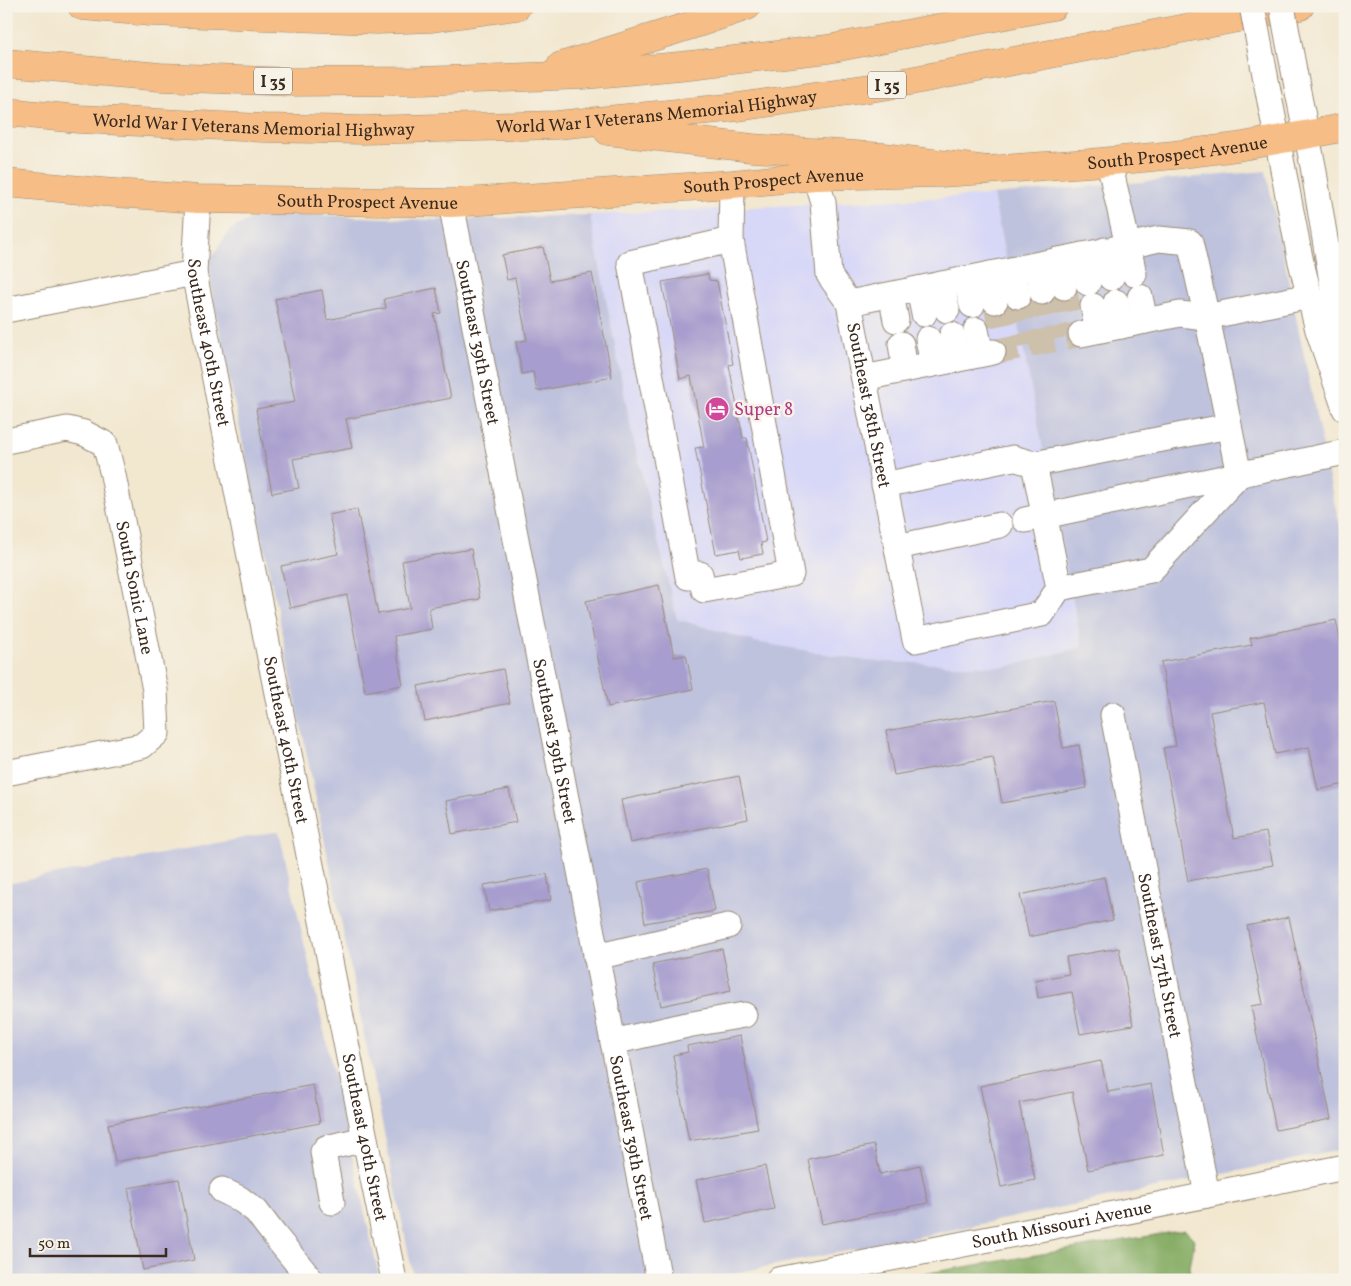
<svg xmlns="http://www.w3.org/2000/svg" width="1351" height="1286" viewBox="0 0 1351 1286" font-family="Vollkorn,serif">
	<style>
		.built { fill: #d7d7f8 }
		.industrial { fill: #bfc2dd }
		.forest { fill: #82aa60; stroke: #5e6a3f }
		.building { fill: #a79dce }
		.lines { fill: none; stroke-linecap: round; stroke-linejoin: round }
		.minor-tunnel { stroke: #cdc1ac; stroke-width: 25; stroke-dasharray: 25 12; stroke-linecap: butt }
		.minor-casing { stroke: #968876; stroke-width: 27 }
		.major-casing { stroke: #968876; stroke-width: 29 }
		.highway-casing { stroke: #968876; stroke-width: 29 }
		.minor { stroke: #fff; stroke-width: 25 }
		.major { stroke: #f6be86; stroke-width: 28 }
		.highway { stroke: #f6be86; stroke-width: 28 }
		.minor-bridge-casing { stroke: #968876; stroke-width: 27; stroke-linecap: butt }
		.minor-bridge { stroke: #fff; stroke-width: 25 }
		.labels { text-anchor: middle; stroke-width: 5; stroke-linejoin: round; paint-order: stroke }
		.shield { fill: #f7f3e8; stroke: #73665b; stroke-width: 1 }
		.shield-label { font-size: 16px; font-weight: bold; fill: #3b2a1e }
		.street-label { font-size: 18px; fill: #3b2a1e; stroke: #f7f3e8 }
		.hotel-label { font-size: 18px; fill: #b23c85; stroke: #f7f3e8; text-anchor: start }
	</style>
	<rect width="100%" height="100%" fill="#f7f3e8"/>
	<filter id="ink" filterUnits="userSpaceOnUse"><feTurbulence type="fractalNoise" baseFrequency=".02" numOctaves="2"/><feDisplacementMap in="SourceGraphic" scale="10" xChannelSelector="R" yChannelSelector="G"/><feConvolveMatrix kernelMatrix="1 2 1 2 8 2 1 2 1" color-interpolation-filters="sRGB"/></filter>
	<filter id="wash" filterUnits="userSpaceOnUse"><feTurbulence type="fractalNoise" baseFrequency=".0096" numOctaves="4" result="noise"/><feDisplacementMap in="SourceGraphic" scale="20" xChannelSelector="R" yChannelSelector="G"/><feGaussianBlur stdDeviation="1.12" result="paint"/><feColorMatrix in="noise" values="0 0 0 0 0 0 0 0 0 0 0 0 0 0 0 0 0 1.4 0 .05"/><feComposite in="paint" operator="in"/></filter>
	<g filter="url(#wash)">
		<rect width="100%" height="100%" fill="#f2e7cf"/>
		<path class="built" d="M993 195 1082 647 1006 667 867 661 756 642 677 619 631 429 590 215Z"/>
		<path class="industrial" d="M1266 171 1334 502 1345 543V1149L903 1240 698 1280H414L331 872 212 294 209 261 230 230 262 213 436 220 590 215 631 429 677 619 756 642 867 661 1006 667 1082 647 993 195Z
			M279 831 380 1280H6V884Z"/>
		<path class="forest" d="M1185 1230 1195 1240 1190 1266 1192 1280H917L916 1275Z"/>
		<g id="blocks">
			<path class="building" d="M543 247 550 281 592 273 612 377 537 391 533 372 522 374 516 342 527 340 515 278 507 280 502 255Z
				M708 274 709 280 717 281 733 364 729 365 743 438H747L766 542 761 543 763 554 741 558 739 550 716 554 695 448 704 447 691 376 680 379 662 282Z
				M436 288 441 313 434 314 451 398 346 419 352 448 293 459 299 488 272 493 256 409 295 402 275 299 322 290 327 320 386 308 384 299Z
				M357 509 378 614 410 608 402 561 471 549 480 599 429 608 432 629 394 636 403 685 365 692 347 595 290 608 281 566 338 554 329 515Z
				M659 585 674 657 686 655 693 689 608 707 586 601Z
				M1336 620 1345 663V784L1318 790 1309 747 1275 754 1264 702 1210 712 1234 838 1266 832 1273 865 1188 881 1163 748 1176 746 1161 662 1252 645 1250 638Z
				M503 669 510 703 425 721 418 686Z
				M1054 701 1063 748 1079 745 1087 788 1002 803 993 757 894 775 886 731Z
				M739 776 748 819 630 843 621 800Z
				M509 789 516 822 452 834 446 801Z
				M707 869 715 911 645 923 638 882Z
				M547 874 551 900 489 911 484 885Z
				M1104 877 1113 920 1029 937 1020 895Z
				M1289 917 1331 1119 1276 1130 1251 1006 1263 1004 1247 926Z
				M1119 948 1133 1025 1080 1034 1072 992 1038 998 1035 980 1069 974 1066 957Z
				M722 949 731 991 661 1006 652 964Z
				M740 1036 758 1129 689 1141 673 1055 688 1052 687 1046Z
				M1101 1061 1108 1092 1151 1084 1164 1155 1088 1170 1072 1092 1019 1103 1035 1180 1001 1187 980 1086Z
				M313 1085 320 1123 115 1162 108 1124Z
				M874 1145 880 1174 920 1165 928 1203 822 1224 808 1159Z
				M765 1166 774 1209 705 1223 696 1180Z
				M179 1179 194 1260 143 1270 128 1188Z"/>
		</g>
	</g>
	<g filter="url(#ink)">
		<use href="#blocks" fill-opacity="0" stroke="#968876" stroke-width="1"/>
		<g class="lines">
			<path class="minor-tunnel" d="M1064 287 1073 335
				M1042 292 1052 340
				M1018 296 1028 345
				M995 301 1005 349
				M993 352 1081 334"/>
			<defs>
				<g id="minor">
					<path d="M1298 92 1313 166 1334 294 1341 369"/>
					<path d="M1269 96 1300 258 1318 330 1345 409"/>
					<path d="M1109 162 1128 246 1159 239 1190 242 1209 327 1239 475"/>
					<path id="s1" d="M815 176 823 202 829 275 849 303 915 640 1042 614 1059 588"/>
					<path id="s2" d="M198 199 194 273 371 1169 394 1280"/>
					<path id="s3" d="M451 203 659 1280"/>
					<path d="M731 240 791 574 704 590 700 574 688 577 630 263 731 240 732 184"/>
					<path d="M1105 250 1111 278"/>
					<path d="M1082 255 1088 283"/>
					<path d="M1058 260 1064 287"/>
					<path d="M1037 265 1042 292"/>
					<path d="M1012 270 1018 296"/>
					<path d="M990 274 995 301"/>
					<path d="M966 279 972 305"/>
					<path d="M942 284 947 310"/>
					<path d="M919 289 924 314"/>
					<path d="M891 295 896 320"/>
					<path d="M1140 297 1145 321"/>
					<path d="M1116 302 1121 326"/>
					<path d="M849 303 1128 246 1134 274"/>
					<path d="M1093 306 1098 330"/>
					<path d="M6 310 194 273"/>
					<path d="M976 330 981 354"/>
					<path d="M1081 334 1180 314 1206 317 1310 296"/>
					<path d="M952 335 957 359"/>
					<path d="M928 339 933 364"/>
					<path d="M901 344 905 369"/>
					<path d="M864 378 993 352"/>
					<path d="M1229 426 1034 464 1059 588 1151 570 1239 475"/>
					<path id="s4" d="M6 441 67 429 84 433 105 444 113 475 155 690 157 733 142 746 6 773"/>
					<path d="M884 485 1013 458 1034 464"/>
					<path d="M1025 520 1345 452"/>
					<path d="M897 547 1000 525"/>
					<path id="s5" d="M1113 715 1207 1195"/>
					<path d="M596 957 728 926"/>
					<path d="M613 1042 687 1025 744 1015"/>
					<path d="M222 1190 240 1199 256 1211 275 1236 311 1280"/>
					<path d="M332 1202 323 1152 326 1148 365 1139"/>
					<path id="s6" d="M778 1280 1025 1232 1345 1167"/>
				</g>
				<g id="major">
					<path d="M82 6 150 12 377 20 432 18 517 6"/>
					<path id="s7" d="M6 183 102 192 198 199 451 203 732 184 815 176 941 173 1090 163 1174 155 1237 147 1321 132 1345 127"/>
				</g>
				<g id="highway">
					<path d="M6 63 160 77 293 82 420 81 584 75 690 65 828 49 1053 6"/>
					<path d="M561 66 695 24 747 6"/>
					<path id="s8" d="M6 112 79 119 263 128 363 130 557 125 738 107 884 86 1300 6"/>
					<path d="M608 131 752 148 884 157 987 170"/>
				</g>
			</defs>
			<use href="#minor" class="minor-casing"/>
			<use href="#major" class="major-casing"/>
			<use href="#highway" class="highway-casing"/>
			<use href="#minor" class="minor"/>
			<use href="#major" class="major"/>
			<use href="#highway" class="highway"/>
			<defs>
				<path id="minor-bridge" d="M1252 6 1269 96
					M1282 6 1298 92"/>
			</defs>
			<use href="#minor-bridge" class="minor-bridge-casing"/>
			<use href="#minor-bridge" class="minor-bridge"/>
		</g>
	</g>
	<defs>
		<symbol id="hotel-disc" viewBox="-11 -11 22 22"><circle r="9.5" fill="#d1479c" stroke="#f7f3e8"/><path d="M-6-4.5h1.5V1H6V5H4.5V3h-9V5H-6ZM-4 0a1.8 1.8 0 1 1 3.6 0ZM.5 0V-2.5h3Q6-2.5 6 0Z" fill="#fff"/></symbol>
	</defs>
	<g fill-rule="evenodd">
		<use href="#hotel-disc" x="703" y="395" width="28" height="28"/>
	</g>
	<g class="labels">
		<g class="shield">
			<rect x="254" y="67.5" width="38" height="27" rx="4"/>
			<rect x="868" y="71.5" width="38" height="27" rx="4"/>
		</g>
		<g class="shield-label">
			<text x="273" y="87">I 35</text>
			<text x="887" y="91">I 35</text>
		</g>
		<g class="street-label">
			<text dy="6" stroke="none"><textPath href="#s8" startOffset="652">World War I Veterans Memorial Highway</textPath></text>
			<text dy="6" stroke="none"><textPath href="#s8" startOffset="248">World War I Veterans Memorial Highway</textPath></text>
			<text dy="6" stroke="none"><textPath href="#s7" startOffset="1174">South Prospect Avenue</textPath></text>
			<text dy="6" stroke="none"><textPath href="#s7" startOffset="769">South Prospect Avenue</textPath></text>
			<text dy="6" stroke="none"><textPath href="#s7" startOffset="362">South Prospect Avenue</textPath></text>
			<text dy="6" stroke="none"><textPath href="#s2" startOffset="145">Southeast 40th Street</textPath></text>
			<text dy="6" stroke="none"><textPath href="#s3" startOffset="142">Southeast 39th Street</textPath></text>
			<text dy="6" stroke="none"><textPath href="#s1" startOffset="239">Southeast 38th Street</textPath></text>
			<text dy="6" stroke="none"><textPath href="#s4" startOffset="250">South Sonic Lane</textPath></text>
			<text dy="6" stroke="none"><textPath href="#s2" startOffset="550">Southeast 40th Street</textPath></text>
			<text dy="6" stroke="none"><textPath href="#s3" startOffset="548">Southeast 39th Street</textPath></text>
			<text dy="6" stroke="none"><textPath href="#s5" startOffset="245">Southeast 37th Street</textPath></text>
			<text dy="6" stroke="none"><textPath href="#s2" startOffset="955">Southeast 40th Street</textPath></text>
			<text dy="6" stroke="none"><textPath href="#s3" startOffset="952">Southeast 39th Street</textPath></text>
			<text dy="6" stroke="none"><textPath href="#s6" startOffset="289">South Missouri Avenue</textPath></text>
		</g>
		<g class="hotel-label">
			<text x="734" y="415">Super 8</text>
		</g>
	</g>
	<rect width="1351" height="1286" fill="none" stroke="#f7f3e8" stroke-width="25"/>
	<path d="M30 1248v8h136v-8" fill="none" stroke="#3b2a1e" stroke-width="2.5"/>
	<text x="38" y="1248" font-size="15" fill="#3b2a1e" stroke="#f7f3e8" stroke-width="4" paint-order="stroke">50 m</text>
</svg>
